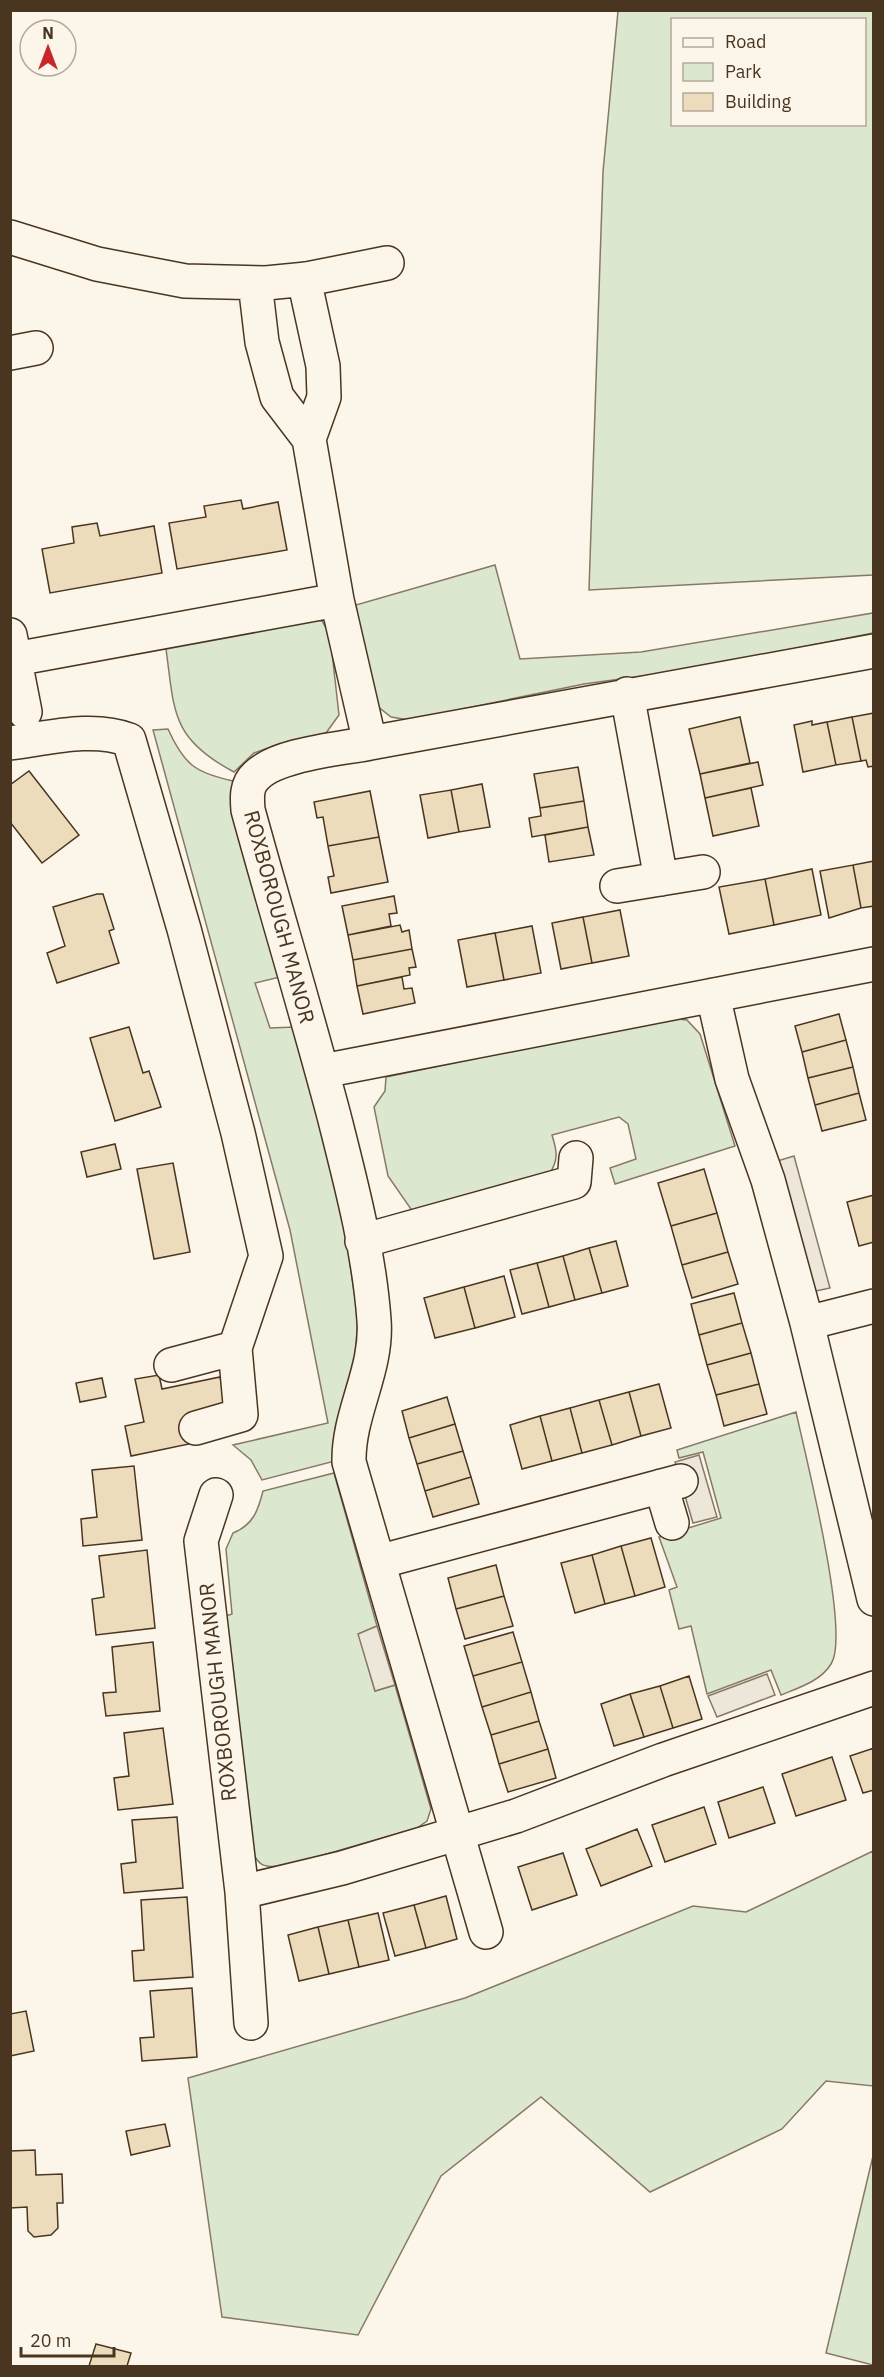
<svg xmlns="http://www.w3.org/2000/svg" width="884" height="2377" viewBox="0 0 884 2377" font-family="'IBM Plex Sans',sans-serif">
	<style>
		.green { fill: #dce7d0; stroke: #887966; stroke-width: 1.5; fill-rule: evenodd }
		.parking { fill: #ede7d9; stroke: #887966; stroke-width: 1.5 }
		.building { fill: #ecdcbc; stroke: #4a3520; stroke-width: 1.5 }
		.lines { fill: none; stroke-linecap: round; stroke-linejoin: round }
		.minor-casing { stroke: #4a3520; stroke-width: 36 }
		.minor { stroke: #fbf6e9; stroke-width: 33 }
		.labels { text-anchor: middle; stroke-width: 4.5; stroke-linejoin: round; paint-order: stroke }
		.street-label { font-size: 21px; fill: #4a3520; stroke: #fbf6e9 }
	</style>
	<rect width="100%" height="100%" fill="#fbf6e9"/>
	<path class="green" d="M618 11H873V575L589 590 603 172ZM672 20H864V124H672Z
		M495 565 520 659 641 652 873 613V633L686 670 584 684 409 720 391 717 371 701 356 605Z
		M308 618 322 621 330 635 339 715 326 733 276 745 254 753 234 772C168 737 175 709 165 642Z
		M168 729C184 765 196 773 233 781V809L280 977 255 983 270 1028 295 1027 341 1202 358 1318 354 1371 335 1429V1461L262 1480 251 1460 233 1445 328 1423 290 1230 153 730Z
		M670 1018 687 1020 700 1034 735 1146 615 1184 610 1168 636 1159 628 1124 619 1117 552 1135C557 1151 559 1159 549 1175L415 1215 388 1176 374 1107 385 1091 386 1077Z
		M796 1412C805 1454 851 1634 831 1664 821 1681 798 1688 781 1695L771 1670 707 1694 691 1626 679 1629 669 1590 677 1587 659 1537 721 1518 703 1452 679 1458 677 1450Z
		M334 1473 377 1626 359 1634 375 1691 395 1685 431 1809 427 1821 417 1828 285 1866C263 1868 258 1867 250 1846L223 1617 232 1614 226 1549 233 1533C253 1525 258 1511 263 1491Z
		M873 1851V2086L826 2081 782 2129 650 2192 541 2097 441 2176 358 2335 222 2317 188 2078 465 1998 693 1906 746 1912Z
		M873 2156V2365L826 2353Z"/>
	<path class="parking" d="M794 1156 830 1288 811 1292 774 1162Z
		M699 1455 717 1517 693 1523 675 1462Z
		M377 1626 395 1685 375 1691 358 1634Z
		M767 1674 775 1695 717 1717 708 1696Z"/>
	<path class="building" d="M241 500 243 509 278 502 287 550 177 569 169 523 206 517 204 506Z
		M97 523 100 536 154 526 162 573 50 593 42 549 74 543 72 527Z
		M874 713V766L868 767 866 760 861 761 852 717Z
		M740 717 750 763 700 774 689 729Z
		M852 717 861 761 836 765 827 722Z
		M812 721V725L827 722 836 765 803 772 794 725Z
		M758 762 763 785 705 798 700 774Z
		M578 767 584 801 540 808 534 774Z
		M29 771 79 835 42 863 10 822V785Z
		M482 784 490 827 459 832 451 790Z
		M751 788 759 826 713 836 705 798Z
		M451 790 459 832 428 838 420 795Z
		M370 791 379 837 328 846 323 817 317 818 314 802Z
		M584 801 588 827 532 837 529 818 541 816 540 808Z
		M588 827 594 855 549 862 545 835Z
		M379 837 388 882 331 893 328 877 334 876 328 846Z
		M874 861V906L861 908 853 865Z
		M853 865 861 908 829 918 820 871Z
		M812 869 821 915 774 925 765 879Z
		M765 879 774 925 729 934 719 887Z
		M97 894H103L114 929 109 931 119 963 57 983 47 953 65 946 53 907Z
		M394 896 397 913 389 914 391 926 348 935 342 906Z
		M620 910 629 956 592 963 583 917Z
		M583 917 592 963 561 969 552 923Z
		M400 925 402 932 409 930 412 949 353 960 348 935Z
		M532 926 541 973 504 980 495 933Z
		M495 933 504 980 467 987 458 940Z
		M412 949 416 967 409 968 410 975 357 986 353 960Z
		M402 977 404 989 412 988 415 1003 363 1014 357 986Z
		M839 1014 846 1040 802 1052 795 1026Z
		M129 1027 143 1073 149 1071 161 1107 115 1121 90 1038Z
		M846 1040 853 1067 808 1078 802 1052Z
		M853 1067 859 1093 815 1105 808 1078Z
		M859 1093 866 1120 822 1131 815 1105Z
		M115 1144 121 1169 87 1177 81 1152Z
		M173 1163 190 1252 154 1259 137 1169Z
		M704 1169 717 1213 671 1226 658 1183Z
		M874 1195V1242L859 1246 847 1202Z
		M717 1213 728 1252 682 1265 671 1226Z
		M616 1241 628 1286 602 1293 589 1248Z
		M589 1248 602 1293 575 1300 563 1256Z
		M728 1252 738 1284 692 1298 682 1265Z
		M563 1256 575 1300 549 1307 537 1263Z
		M537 1263 549 1307 522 1314 510 1270Z
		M504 1276 515 1317 475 1328 464 1287Z
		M464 1287 475 1328 435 1338 424 1298Z
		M734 1293 742 1323 699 1335 691 1304Z
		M742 1323 751 1353 707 1365 699 1335Z
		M751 1353 759 1384 716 1395 707 1365Z
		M159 1375 162 1389 220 1377 227 1411 184 1420 189 1444 131 1456 125 1426 144 1422 135 1379Z
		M102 1378 106 1397 80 1402 76 1383Z
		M659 1384 671 1428 641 1436 629 1392Z
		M759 1384 767 1414 724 1426 716 1395Z
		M629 1392 641 1436 612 1445 599 1400Z
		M447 1397 455 1424 409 1438 402 1411Z
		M599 1400 612 1445 582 1453 570 1408Z
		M570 1408 582 1453 552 1461 540 1416Z
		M540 1416 552 1461 522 1469 510 1425Z
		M455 1424 463 1451 417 1464 409 1438Z
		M463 1451 471 1477 425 1491 417 1464Z
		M134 1466 142 1540 83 1546 81 1519 97 1517 92 1470Z
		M471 1477 479 1504 433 1517 425 1491Z
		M651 1538 665 1587 635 1596 621 1546Z
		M621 1546 635 1596 605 1604 592 1555Z
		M147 1550 155 1628 96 1635 92 1599 104 1597 99 1556Z
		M592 1555 605 1604 575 1613 561 1563Z
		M496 1565 504 1596 456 1609 448 1578Z
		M504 1596 513 1626 465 1639 456 1609Z
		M513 1632 522 1662 473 1676 464 1646Z
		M153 1642 160 1711 106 1716 103 1693 116 1692 112 1647Z
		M522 1662 531 1692 482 1707 473 1676Z
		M689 1676 702 1719 673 1728 660 1686Z
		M660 1686 673 1728 644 1737 630 1694Z
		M531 1692 539 1721 491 1735 482 1707Z
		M630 1694 644 1737 614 1746 601 1704Z
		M539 1721 548 1749 499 1764 491 1735Z
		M163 1728 173 1804 118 1810 114 1778 129 1776 124 1733Z
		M874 1748V1790L863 1793 850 1756Z
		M548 1749 556 1778 508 1792 499 1764Z
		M832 1757 846 1800 796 1816 782 1774Z
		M763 1787 775 1823 729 1838 718 1802Z
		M704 1807 716 1844 665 1862 652 1825Z
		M177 1817 183 1888 124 1893 121 1864 136 1862 132 1820Z
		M637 1829 652 1866 601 1886 586 1849Z
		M563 1853 577 1895 532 1910 518 1867Z
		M446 1896 457 1939 426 1948 414 1905Z
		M187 1897 193 1977 134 1981 132 1951 144 1950 141 1900Z
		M414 1905 426 1948 395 1956 383 1913Z
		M378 1913 389 1960 359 1967 348 1920Z
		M348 1920 359 1967 329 1974 318 1927Z
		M318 1927 329 1974 299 1981 288 1935Z
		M192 1988 197 2057 142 2061 140 2038 154 2037 150 1991Z
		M26 2011 34 2051 10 2056V2014Z
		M165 2124 170 2146 131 2155 126 2131Z
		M35 2150 36 2175 62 2174 63 2203H57L58 2228 51 2235 34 2237 28 2231 27 2207 10 2208V2151Z
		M96 2344 131 2353 127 2366H89Z"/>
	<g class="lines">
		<defs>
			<path id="minor" d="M10 237 97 264 185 281 266 283 307 279 387 263
				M304 279 323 366 324 397 309 439
				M255 283 262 342 277 397 309 439 337 600 370 743 874 651
				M10 353 36 348
				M10 635 25 712
				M15 659 337 600
				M627 694 661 879
				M10 743C49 738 93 726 129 740L184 929 238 1133 266 1256 235 1348 171 1365
				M370 743C340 749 277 754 256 776 246 785 247 798 248 810 276 912 307 1014 334 1116 351 1183 369 1251 374 1320 378 1370 348 1413 349 1462L486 1932
				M617 886 703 872
				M713 995 732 1079 768 1180 807 1323 874 1306
				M323 1071 874 964
				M362 1241 574 1182 576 1158
				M807 1323 874 1599
				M196 1428 241 1415 235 1348
				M661 1486 672 1523
				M216 1495 201 1541 242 1892 251 2023
				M378 1562 681 1481
				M242 1892 342 1868 516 1816 663 1760 874 1688"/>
		</defs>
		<use href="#minor" class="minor-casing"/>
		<use href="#minor" class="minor"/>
	</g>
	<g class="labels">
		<g class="street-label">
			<text transform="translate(279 917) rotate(75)" y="7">ROXBOROUGH MANOR</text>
			<text transform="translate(218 1692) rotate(-96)" y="7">ROXBOROUGH MANOR</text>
		</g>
	</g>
	<rect width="884" height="2377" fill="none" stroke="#4a3520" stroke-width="24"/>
	<rect x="671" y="18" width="195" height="108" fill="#fbf6e9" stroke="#b4a999" stroke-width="1.5"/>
	<rect x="683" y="38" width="30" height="9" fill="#fbf6e9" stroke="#b4a999" stroke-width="1.5"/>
	<text x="725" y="48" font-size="18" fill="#4a3520">Road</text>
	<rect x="683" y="63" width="30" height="18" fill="#dce7d0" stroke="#b4a999" stroke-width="1.5"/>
	<text x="725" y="78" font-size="18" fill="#4a3520">Park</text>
	<rect x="683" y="93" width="30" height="18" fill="#ecdcbc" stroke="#b4a999" stroke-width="1.5"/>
	<text x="725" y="108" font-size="18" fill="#4a3520">Building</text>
	<g transform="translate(48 48)"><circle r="28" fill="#fbf6e9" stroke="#b4a999" stroke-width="1.5"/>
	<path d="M0-4.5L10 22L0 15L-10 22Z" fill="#c62828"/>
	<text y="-9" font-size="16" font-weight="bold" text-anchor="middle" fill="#4a3520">N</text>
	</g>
	<path d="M21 2347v9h93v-9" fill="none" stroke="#4a3520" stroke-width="3"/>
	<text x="30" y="2347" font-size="18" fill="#4a3520" stroke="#fbf6e9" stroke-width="4.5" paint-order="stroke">20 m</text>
</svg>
